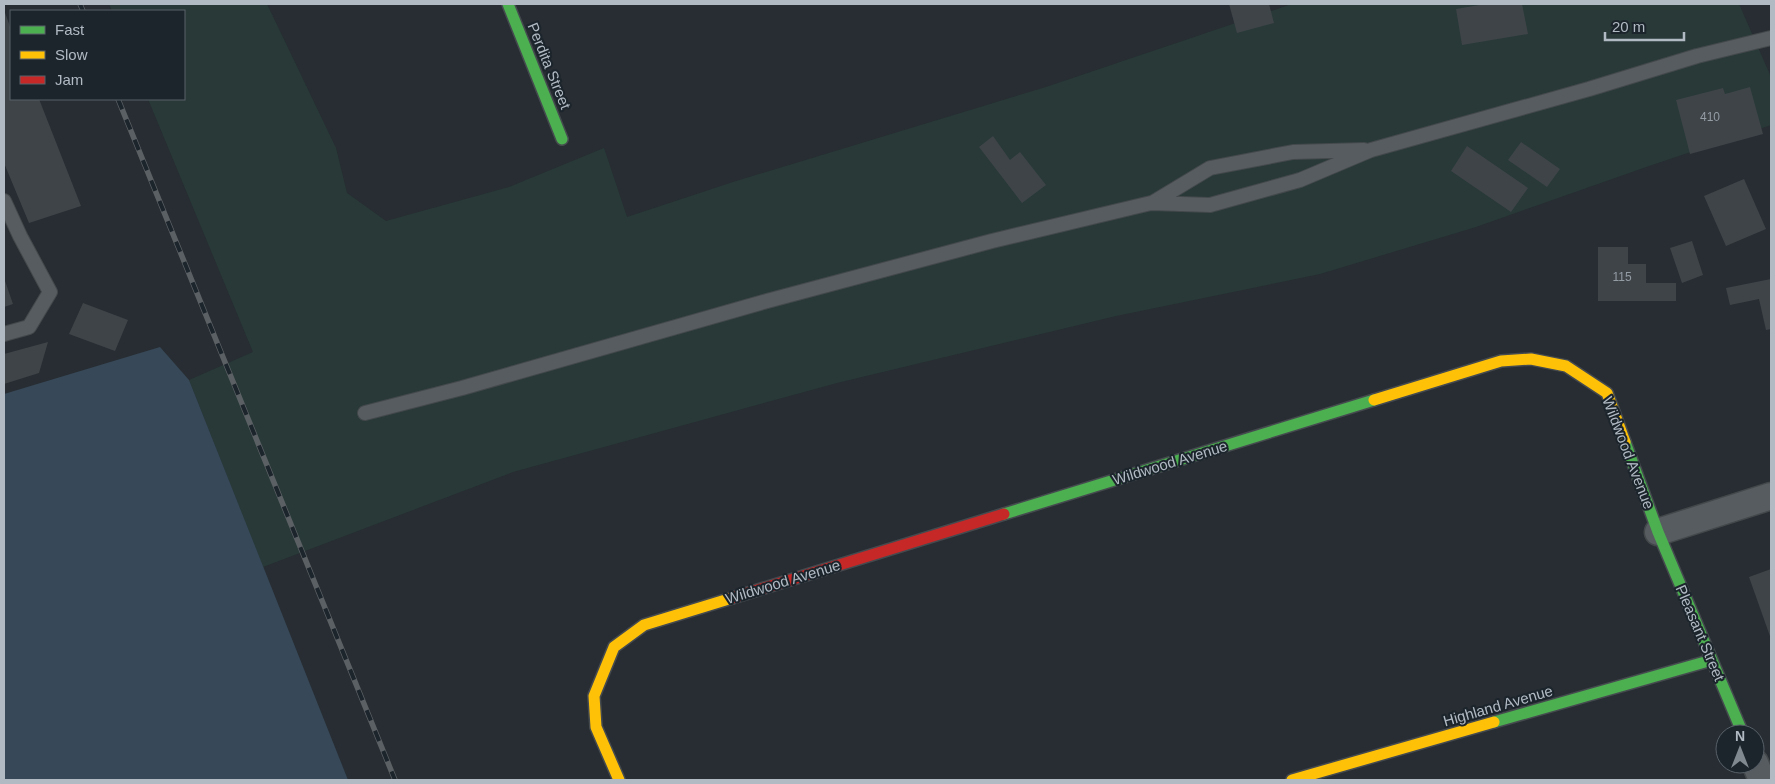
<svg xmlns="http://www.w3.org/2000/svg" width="1775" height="784" viewBox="0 0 1775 784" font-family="Arial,sans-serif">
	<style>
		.green { fill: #283938 }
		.water { fill: #374858 }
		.building { fill: #3f4449 }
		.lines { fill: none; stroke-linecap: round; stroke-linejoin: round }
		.lane-casing { stroke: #43484b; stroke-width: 16 }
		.street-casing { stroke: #43484b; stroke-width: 29 }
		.fast-casing { stroke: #454a4f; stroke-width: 14 }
		.slow-casing { stroke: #454a4f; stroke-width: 14 }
		.jam-casing { stroke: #454a4f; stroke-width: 14 }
		.lane { stroke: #575c60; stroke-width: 14 }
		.street { stroke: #575c60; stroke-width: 26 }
		.fast { stroke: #4caf50; stroke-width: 11 }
		.slow { stroke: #ffc107; stroke-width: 11 }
		.jam { stroke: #c62828; stroke-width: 11 }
		.rail-casing { stroke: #5b6064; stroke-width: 5.5 }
		.rail { stroke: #1c242c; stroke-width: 4; stroke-dasharray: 11; stroke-linecap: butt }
		.labels { text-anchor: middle; stroke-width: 4; stroke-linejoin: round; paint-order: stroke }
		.number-label { font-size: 12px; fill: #949ca4 }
		.street-label { font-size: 15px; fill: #b1bac3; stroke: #1c242c }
	</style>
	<rect width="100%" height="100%" fill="#272d32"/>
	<path class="green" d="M109 4H267L336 148 347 193 386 221 509 187 604 148 627 217 733 182 1046 87 1292 4H1739L1771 77V125L1649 166 1476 227 1320 274 1116 316 837 383 513 472 263 567 189 380 253 352 148 99H184V11H112Z"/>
	<path class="water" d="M160 347 189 380 348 780H4V394Z"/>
	<path class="building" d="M1229 4H1269L1274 23 1237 33Z
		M1485 4H1522L1528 34 1462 45 1456 9Z
		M4 10 11 29V99H39L81 206 29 223 4 163Z
		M1750 87 1763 134 1690 154 1676 100 1723 88 1725 94Z
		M993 136 1010 160 1020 152 1046 185 1022 203 979 147Z
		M1521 142 1560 169 1547 187 1508 160Z
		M1467 146 1528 188 1511 212 1451 171Z
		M1744 179 1766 229 1726 246 1704 196Z
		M1692 241 1703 275 1682 283 1670 248Z
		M1598 247H1628V264H1646V283H1676V301H1598Z
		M4 278 13 304 4 307Z
		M1771 279V329L1766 330 1759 299 1730 305 1726 288Z
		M83 303 128 320 115 351 69 334Z
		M48 342 39 373 4 384V354Z
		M1771 569V639L1749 577Z"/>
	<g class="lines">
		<defs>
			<path id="lane" d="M4 201 20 236 50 292 29 327 4 334
				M1152 203 1210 168 1293 152 1364 150
				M365 413 462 388 767 301 992 241 1151 203 1210 205 1300 180 1371 150 1589 89 1697 56 1771 38"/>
			<path id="street" d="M1658 532 1771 496
				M1755 763 1762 780"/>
			<path id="fast" d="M508 4 562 139
				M1625 442 1658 532 1743 734
				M1004 514 1374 400
				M1494 722 1712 660"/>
			<path id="slow" d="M1374 400 1501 361 1531 359 1566 366 1607 393 1625 442
				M619 780 596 727 594 696 614 647 644 625 732 598
				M1292 780 1494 722"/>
			<path id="jam" d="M732 598 1004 514"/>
		</defs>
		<use href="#lane" class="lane-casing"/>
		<use href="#street" class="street-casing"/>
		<use href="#fast" class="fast-casing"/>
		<use href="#slow" class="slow-casing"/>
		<use href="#jam" class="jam-casing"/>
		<use href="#lane" class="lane"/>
		<use href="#street" class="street"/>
		<use href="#fast" class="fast"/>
		<use href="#slow" class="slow"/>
		<use href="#jam" class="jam"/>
		<defs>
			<path id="rail" d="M80 4 83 11
				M118 99 395 780"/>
		</defs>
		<use href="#rail" class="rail-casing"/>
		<use href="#rail" class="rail"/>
	</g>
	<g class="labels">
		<g class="number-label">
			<text x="1710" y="121">410</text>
			<text x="1622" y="281">115</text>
		</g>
		<g class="street-label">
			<text transform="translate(549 66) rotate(68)" y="5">Perdita Street</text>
			<text transform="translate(1628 453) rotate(69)" y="5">Wildwood Avenue</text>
			<text transform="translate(1170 463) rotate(-17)" y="5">Wildwood Avenue</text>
			<text transform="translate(783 582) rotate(-17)" y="5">Wildwood Avenue</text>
			<text transform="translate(1700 633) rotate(67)" y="5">Pleasant Street</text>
			<text transform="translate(1498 706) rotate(-16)" y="5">Highland Avenue</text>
		</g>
	</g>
	<rect width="1775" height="784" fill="none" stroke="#b1bac3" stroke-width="10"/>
	<rect x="10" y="10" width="175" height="90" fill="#1c242c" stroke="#586068"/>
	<rect x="20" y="26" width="25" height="8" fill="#4caf50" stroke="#586068"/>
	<text x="55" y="35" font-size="15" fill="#b1bac3">Fast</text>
	<rect x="20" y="51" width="25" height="8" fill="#ffc107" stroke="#586068"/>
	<text x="55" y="60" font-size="15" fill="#b1bac3">Slow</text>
	<rect x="20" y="76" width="25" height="8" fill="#c62828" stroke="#586068"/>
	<text x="55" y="85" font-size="15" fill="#b1bac3">Jam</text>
	<g transform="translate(1740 749)"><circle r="24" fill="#1c242c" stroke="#586068"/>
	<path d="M0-4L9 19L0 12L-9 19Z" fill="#818990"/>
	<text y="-8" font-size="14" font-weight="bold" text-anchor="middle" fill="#b1bac3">N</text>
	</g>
	<path d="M1605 32v8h79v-8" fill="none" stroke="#b1bac3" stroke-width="2.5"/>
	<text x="1612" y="32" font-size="15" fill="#b1bac3" stroke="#1c242c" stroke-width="4" paint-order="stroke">20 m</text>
</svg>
